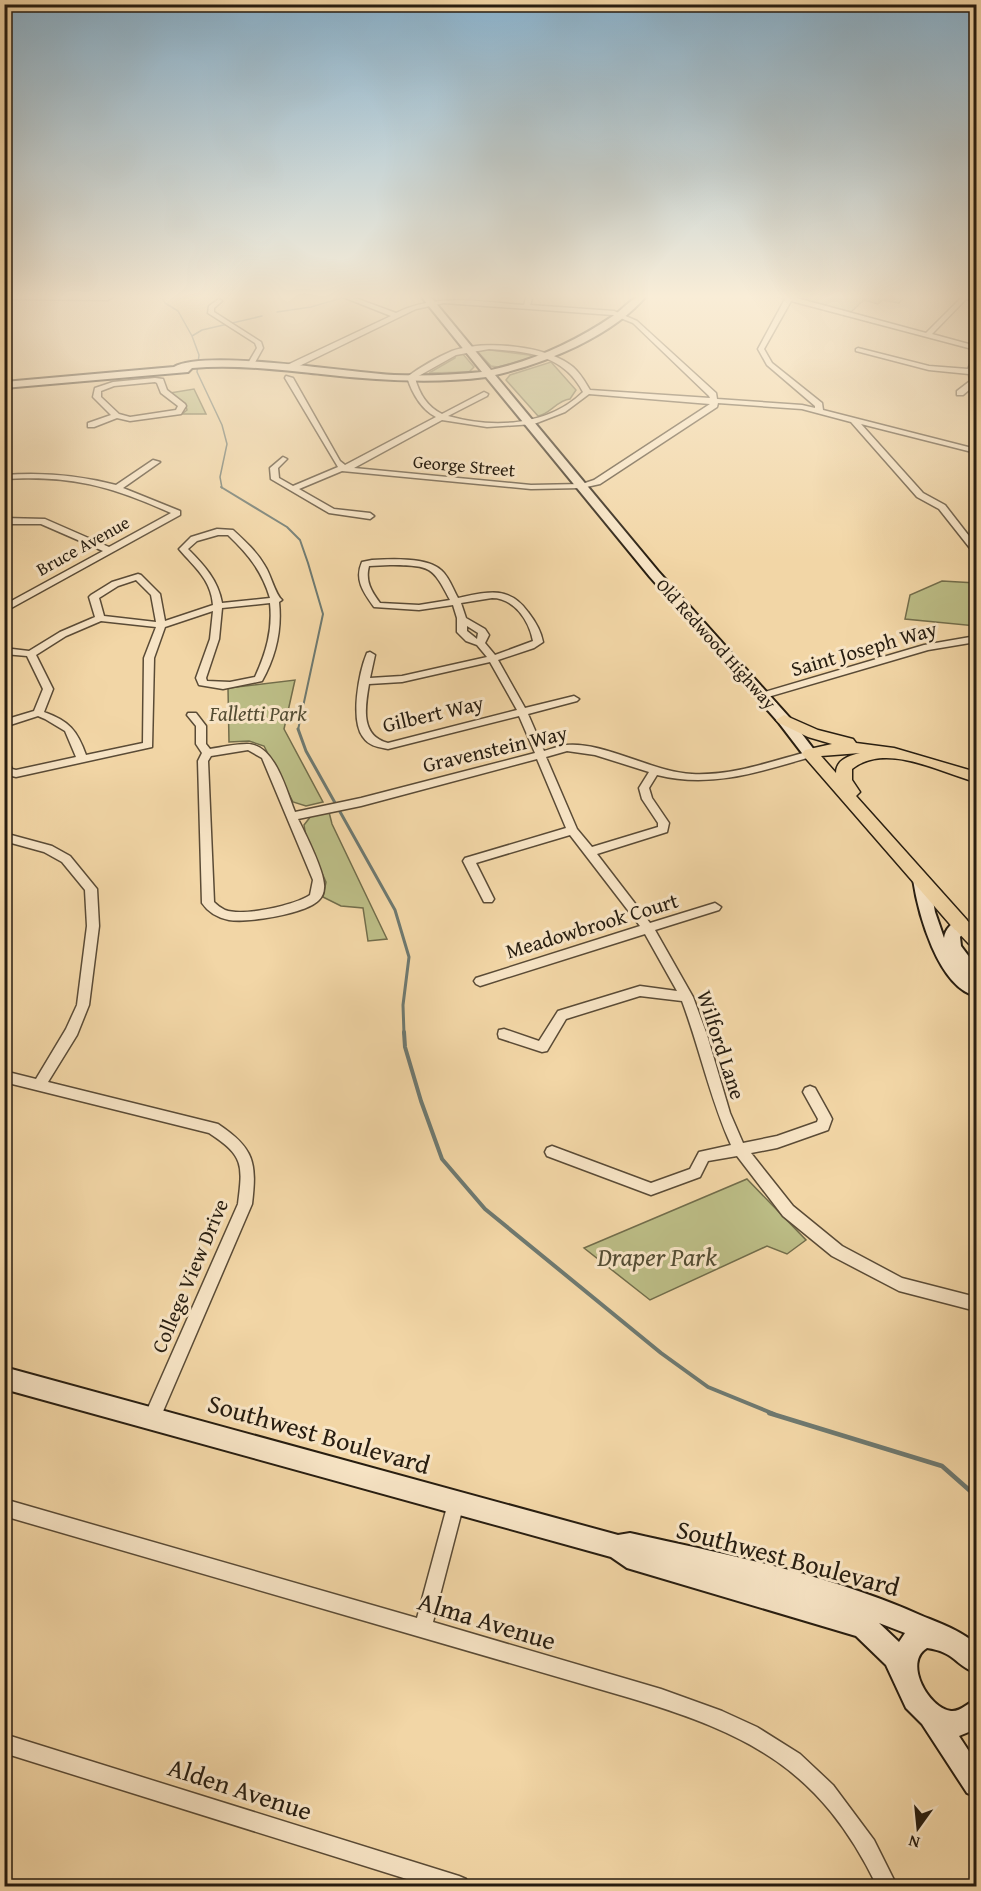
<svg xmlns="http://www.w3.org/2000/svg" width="981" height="1891" viewBox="0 0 981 1891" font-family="'Gentium Book Plus',serif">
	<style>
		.green { fill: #bcbd86; stroke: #726d4b; stroke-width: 1.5 }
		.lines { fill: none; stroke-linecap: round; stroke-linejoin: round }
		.stream-far4 { stroke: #6e7970; stroke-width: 1.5 }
		.stream-far3 { stroke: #6e7970; stroke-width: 2 }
		.stream-far2 { stroke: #6e7970; stroke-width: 3 }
		.stream-far1 { stroke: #6e7970; stroke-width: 4 }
		.stream { stroke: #6e7970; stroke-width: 4.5 }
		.street-casing { stroke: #5a4b36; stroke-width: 3 }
		.secondary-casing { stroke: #271d10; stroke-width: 4 }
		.primary-casing { stroke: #271d10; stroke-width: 3 }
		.highway-casing { stroke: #271d10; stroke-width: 3 }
		.street { fill: #f7e4c5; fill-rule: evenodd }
		.secondary { fill: #f7e4c5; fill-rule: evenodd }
		.primary { fill: #f2d6a6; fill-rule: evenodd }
		.highway { fill: #f2d6a6; fill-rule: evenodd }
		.labels { text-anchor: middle; stroke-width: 6; stroke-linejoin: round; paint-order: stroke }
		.far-street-label { font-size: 18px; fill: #271d10; stroke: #f7e4c5 }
		.street-label { font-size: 21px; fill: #271d10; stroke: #f7e4c5 }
		.park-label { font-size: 21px; font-style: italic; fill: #544d33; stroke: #f7e4c5 }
		.near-park-label { font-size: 26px; font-style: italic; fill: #544d33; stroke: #f7e4c5 }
		.near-street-label { font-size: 26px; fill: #271d10; stroke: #f7e4c5 }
	</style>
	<rect width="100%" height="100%" fill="#f2d6a6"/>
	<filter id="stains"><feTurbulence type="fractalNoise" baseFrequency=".00333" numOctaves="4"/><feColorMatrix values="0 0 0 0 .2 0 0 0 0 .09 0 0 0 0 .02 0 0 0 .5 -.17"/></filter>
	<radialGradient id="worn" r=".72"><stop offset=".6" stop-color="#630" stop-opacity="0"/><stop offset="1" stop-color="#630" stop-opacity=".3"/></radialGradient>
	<path class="green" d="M797 295H906L899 303 882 300 878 304 864 300 851 312 795 297Z
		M482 349 529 355 534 357 498 367 491 366 476 350Z
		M462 353 474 367 469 372 429 373 455 358 456 354Z
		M551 362 576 390 570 399C557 400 549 415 538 416L506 380 510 375Z
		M194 389 206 414H182L187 410 186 406 170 393Z
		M942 581 976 583V626L905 619 910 595Z
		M295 680 284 729 323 802 306 806 293 802 264 746 249 741 229 742 228 688Z
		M329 812 332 824 387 939 368 941 363 908 341 906 323 897 326 882 306 837 304 825 311 816Z
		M747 1179 806 1240 787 1254 767 1246 650 1300 584 1248Z"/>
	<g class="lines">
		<path class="stream-far4" d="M161 295 165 303 178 311 192 336 199 355 197 372 222 425 227 444 220 477 222 488
			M277 312 311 307 352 295
			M192 336 202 330 262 316"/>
		<path class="stream-far3" d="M221 487 287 527 300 540 308 563 323 614 298 730"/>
		<path class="stream-far2" d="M298 729 306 751 395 910 409 957 403 1005 404 1034"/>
		<path class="stream-far1" d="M404 1032 405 1047 421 1101 442 1159 485 1209 661 1353 708 1387 774 1414"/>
		<path class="stream" d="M769 1413 942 1466 976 1496"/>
		<defs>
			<path id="street" d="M4 295 107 296 116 295 108 300 4 299Z
				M338 295H347L396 313C438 293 479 302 524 305L527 295H533L530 305 614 311 637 321 716 393 717 399 802 405 815 408V406L767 365 758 349 785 299 774 295 789 296 926 333 963 296 976 297V301L966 299 932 334 976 346V350L791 301 764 349 772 363 822 403 823 410 976 449V453L861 424 923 493 945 505 976 545V552H973L939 509 917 497 851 422 802 409 718 403 717 407 600 484 582 488 531 489 342 471 299 489 334 509 370 513 374 516 370 519 329 513 271 479 270 468 283 457 287 459 278 468 279 478 293 486 338 467 285 378 286 376 293 378 340 461 345 465 436 417C421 409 412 393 407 377 419 368 438 357 452 351 484 340 547 345 573 367 581 374 585 382 590 390L710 398 709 396 633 323 613 315 444 303 416 309 291 370H285V366L391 316ZM489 349C528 352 563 354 583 392 548 426 494 429 448 416L487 396 488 394 484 392 442 414C427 407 419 393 415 378L456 355ZM589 394 710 404 594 480 582 484 531 485 354 468 442 420 487 427 534 424 565 412Z
				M219 299 222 301 214 308V312L261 342 263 348 253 366 247 365 257 348 255 343 208 313 209 306Z
				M858 348 929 366 968 369 973 358 976 356 975 367 976 384 963 395H957V391L970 381 969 374 929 370 856 351V349Z
				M155 378 163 379 167 390 185 404 186 406 181 414 130 421 117 418 94 427H88V423L111 415 93 397 95 388 113 382ZM155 382 157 383 161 393 178 406 176 410 130 417 119 414 101 397V391L114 386Z
				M153 460 160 462 123 488 180 511V515L4 612V605L103 551 41 524H4V518L45 519 109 547 171 513C111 486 71 475 4 479V475C43 472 78 475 116 485Z
				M217 529 233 530C245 541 257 552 265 566 271 575 275 594 282 600L279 602C282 630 276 656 262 681L223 689 199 685 196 678 210 639 213 611 165 627 154 658 152 747 16 777 4 774V759L8 760 12 769 16 770 76 757 65 731 45 719 38 716 4 727V720L34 711 43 689 27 656 4 654V648L29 651 60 632 95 617 89 597 91 595 112 582 138 574 141 575 160 594 165 621 213 605C211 579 194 567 179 549L191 537ZM218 535H228C248 554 262 571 270 598L222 603C218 580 204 565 188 549L197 541ZM136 580 151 595 156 622 104 616 99 598 118 586ZM270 603C273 630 266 653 255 677L230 682 207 681 206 678 219 639 222 608ZM101 621 156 627 144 658 143 743 86 755C77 730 69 721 44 712L53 689 36 655 66 636Z
				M372 560C390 559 427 557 441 570 449 577 453 589 458 598 486 592 509 585 528 612 535 621 541 631 543 642L534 648 498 660 525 708 574 696 579 699 577 701 528 714 544 751C551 749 559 746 566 745 603 741 652 772 692 774 733 776 772 761 810 751L814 752 815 754 814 756C762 771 712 789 657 775L649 788 652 798 669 823 667 832 597 854 650 923 715 903 721 907 719 910 655 930 693 997 707 1035 730 1113 743 1143 777 1136 817 1122 818 1119 803 1092 805 1088 810 1086 815 1088 830 1115 832 1119 828 1130 777 1148 751 1153 793 1206 842 1246 902 1278 976 1297V1311L899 1291 832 1256 783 1216 737 1156 708 1161 700 1177 651 1195 547 1156 545 1152 547 1148 552 1146 651 1183 690 1169 699 1152 731 1145C710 1099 700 1049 682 1001L640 996 566 1019 547 1051 542 1052 499 1038 498 1034 499 1030 504 1029 539 1041 558 1011 640 986 677 991 645 934 480 986 476 984 474 981 476 978 640 926 570 835 476 863 494 899 492 902H484L463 861 465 858 566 828 537 759 361 806 298 819C305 833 326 874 324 888 324 892 322 897 319 900 306 914 247 923 229 920 218 918 208 912 202 903L198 761 202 753 196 744V726L187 715 188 713H196L206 726V744L210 749C222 747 235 744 247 744 275 744 286 790 295 812L361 798 535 753 519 716 388 749C378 747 369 746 363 737 350 720 359 672 367 653L370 652 375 655 370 678 402 676 487 657 477 645 466 641 457 632V618L453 605 419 610 374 607C364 593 354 580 362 562ZM390 565C430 566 432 565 450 600L419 605 380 603C371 591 365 581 369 566ZM492 598C514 598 529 620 533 641L495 655 485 643 489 635 485 629 466 618 461 603ZM467 626 478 633 477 639 467 631ZM490 662 517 710 388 743C360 736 365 707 369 684L402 682ZM248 750 262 758 313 880 310 895C295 905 243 917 225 910 221 908 217 905 214 902L208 761 211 756ZM567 751 595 755 649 772 639 788 642 799 658 823V827L592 847 577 829 546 757Z
				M976 636V642L928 650 761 699 756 696 758 694 924 645Z
				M4 833 52 846 70 856 97 889 99 926 89 1005 77 1035 48 1082 218 1124C254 1148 257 1162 252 1204L158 1423 152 1425 146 1423 144 1417 238 1204C243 1164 244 1156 209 1133L4 1082V1071L36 1079 66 1029 77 1005 87 926 85 890 62 862 44 852 4 841Z
				M456 1495 462 1497 464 1503 433 1622 661 1689 722 1711 757 1727 800 1754 833 1785 874 1840 897 1886H877C820 1769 750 1734 630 1698L4 1516V1499L417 1618 448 1503 450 1497Z
				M4 1734 459 1876 466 1879 469 1886H429L4 1753Z"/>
			<path id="secondary" d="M420 295H429L491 370C536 360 576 341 613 316 625 308 633 295 647 295 613 336 546 363 495 375L658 571 789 717 815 751 817 754 815 757H805L779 723 650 577 486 377C431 384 376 380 321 374 279 370 235 364 192 368L188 372 4 388V382L174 367C205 349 351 373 394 375 424 376 453 375 482 372Z
				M921 873 929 879 935 912 944 938C945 929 953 921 961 919L969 925 960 937 961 946 976 966V996C938 987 918 913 913 879Z
				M4 1367 618 1535 630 1533C728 1555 828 1574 920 1615 939 1623 960 1630 976 1644V1673C955 1665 955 1652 927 1648 903 1662 928 1708 951 1711 961 1712 967 1703 976 1700V1729L959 1736 976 1762V1797L967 1793 922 1724 906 1708 886 1665 856 1636 627 1568 611 1557 4 1389ZM879 1623 905 1633 899 1642Z"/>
			<path id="primary" d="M784 715 818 730 853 739 856 743 894 748 976 772V782C939 772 886 742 852 769V780L860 792 856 796 967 920 970 925 967 930H955L802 754 805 750 832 744 808 737 779 723 776 720ZM860 753C848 756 836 760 836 773L821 756Z"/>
			<path id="highway" d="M961 917 976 927V946L969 944 951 925 954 920Z"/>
		</defs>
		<use href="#street" class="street-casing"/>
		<use href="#secondary" class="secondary-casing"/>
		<use href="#primary" class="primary-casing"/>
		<use href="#highway" class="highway-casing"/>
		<use href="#street" class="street"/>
		<use href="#secondary" class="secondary"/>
		<use href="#primary" class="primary"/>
		<use href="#highway" class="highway"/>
	</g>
	<linearGradient id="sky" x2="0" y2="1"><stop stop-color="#8ab5d2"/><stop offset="0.53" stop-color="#f9edd7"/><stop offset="1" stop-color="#f9edd7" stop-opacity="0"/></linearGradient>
	<rect width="981" height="560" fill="url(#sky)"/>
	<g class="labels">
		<g class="far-street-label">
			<text transform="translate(464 466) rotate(5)" y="6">George Street</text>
			<text transform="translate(83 546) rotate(-29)" y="6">Bruce Avenue</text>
			<text transform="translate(716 644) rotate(48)" y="6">Old Redwood Highway</text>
		</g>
		<g class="street-label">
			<text transform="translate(864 649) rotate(-16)" y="7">Saint Joseph Way</text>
			<text transform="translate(433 714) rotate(-13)" y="7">Gilbert Way</text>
			<text transform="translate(495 749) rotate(-13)" y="7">Gravenstein Way</text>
			<text transform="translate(592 926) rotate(-17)" y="7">Meadowbrook Court</text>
			<text transform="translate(721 1045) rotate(72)" y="7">Wilford Lane</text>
			<text transform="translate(190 1276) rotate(-67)" y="7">College View Drive</text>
		</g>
		<g class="park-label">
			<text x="258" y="721">Falletti Park</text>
		</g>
		<g class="near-park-label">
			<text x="657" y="1266">Draper Park</text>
		</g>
		<g class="near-street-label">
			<text transform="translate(319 1434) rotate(16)" y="9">Southwest Boulevard</text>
			<text transform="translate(788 1558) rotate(15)" y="9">Southwest Boulevard</text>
			<text transform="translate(487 1621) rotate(17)" y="9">Alma Avenue</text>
			<text transform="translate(240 1789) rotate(18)" y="9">Alden Avenue</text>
		</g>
	</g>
	<rect width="981" height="1891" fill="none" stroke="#f2d6a6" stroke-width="24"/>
	<rect x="6" y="6" width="969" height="1879" fill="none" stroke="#271d10" stroke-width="3"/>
	<rect x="12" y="12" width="957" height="1867" fill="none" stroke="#271d10" stroke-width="1.5"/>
	<g transform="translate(918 1828) rotate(195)" stroke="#f7e4c5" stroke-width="4.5" paint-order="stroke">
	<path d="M0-4.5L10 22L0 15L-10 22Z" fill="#271d10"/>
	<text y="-9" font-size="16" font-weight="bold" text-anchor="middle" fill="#271d10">N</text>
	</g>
	<rect width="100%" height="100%" filter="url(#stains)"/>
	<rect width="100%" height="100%" fill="url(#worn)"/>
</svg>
